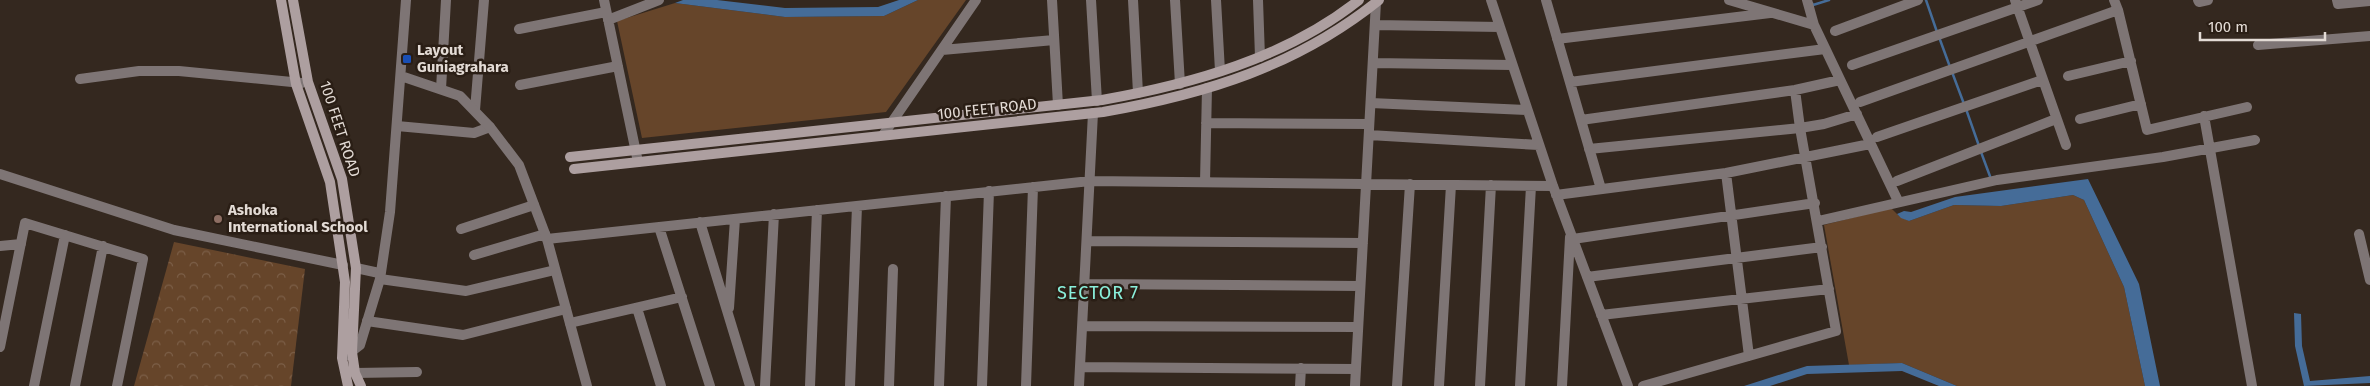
<svg xmlns="http://www.w3.org/2000/svg" width="2370" height="386" viewBox="0 0 2370 386" font-family="'Fira Sans',sans-serif">
	<style>
		.grass { fill: #66452a }
		.park { fill: url(#park-crowns) }
		.water { fill: #456c98 }
		.lines { fill: none; stroke-linecap: round; stroke-linejoin: round }
		.stream { stroke: #456c98; stroke-width: 2.5 }
		.minor { stroke: #7e7575; stroke-width: 10 }
		.tertiary { stroke: #7e7575; stroke-width: 10 }
		.secondary { stroke: #ad9fa0; stroke-width: 10 }
		.transit-dot { fill: #1a4fb4; stroke: #2a1e15; stroke-width: 2 }
		.education-dot { fill: #8d6e63; stroke: #2a1e15; stroke-width: 2 }
		.labels { text-anchor: middle; stroke-width: 5; stroke-linejoin: round; paint-order: stroke }
		.poi-label { font-size: 15px; font-weight: bold; fill: #e3dbd5; stroke: #2a1e15; text-anchor: start }
		.street-label { font-size: 15px; fill: #e3dbd5; stroke: #2a1e15 }
		.quarter-label { font-size: 18px; letter-spacing: 1px; fill: #8af0dc; stroke: #2a1e15 }
	</style>
	<defs>
		<pattern id="park-crowns" width="20" height="18" patternUnits="userSpaceOnUse" patternTransform="scale(1.25)"><rect width="20" height="18" fill="#66452a"/><path d="M2 6a3 3 0 1 1 6 0M12 15a3 3 0 1 1 6 0" fill="none" stroke="#7c5f48"/></pattern>
	</defs>
	<rect width="100%" height="100%" fill="#34281f"/>
	<path class="grass" d="M918 0H966L886 112 642 138 617 21 675 3 785 17 884 16Z
		M2073 195 2084 200 2124 287 2145 386H1957L1902 363 1849 365 1824 225 1891 208 1899 216 1909 221 1954 205 2001 206Z"/>
	<path class="park" d="M174 242 305 269 291 386H134Z"/>
	<path class="water" d="M683 0H717L785 8 878 7 899 0H918L884 16 785 17 675 3Z
		M2088 179 2139 284 2160 386H2145L2124 287 2084 200 2073 195 2001 206 1954 205 1909 221 1901 218 1897 214 1904 211 1911 212 1955 197Z
		M2294 313 2301 314 2302 346 2310 381 2370 376V383L2304 386 2295 346Z
		M1902 363 1957 386H1939L1902 371 1807 374 1770 386H1744L1807 366Z"/>
	<g class="lines">
		<path class="stream" d="M1926 0 1937 32
			M1812 3 1813 5 1829 0
			M1939 37 1950 67
			M1952 72 1964 104
			M1966 109 1979 146
			M1981 152 1991 179"/>
		<path class="minor" d="M604 0 638 162
			M1052 0 1058 105
			M1091 0 1097 101
			M1133 0 1138 93
			M1175 0 1180 84
			M1216 0 1220 71
			M1258 0 1260 57
			M1491 0 1553 186 1628 386
			M1546 0 1601 189
			M1729 0 1814 25
			M1807 0 1814 25 1898 201
			M2015 0 2066 145
			M2114 0 2118 10
			M2198 0 2199 2 2208 0
			M2337 0 2338 4 2370 1
			M608 20 659 0
			M1375 25 1500 27
			M519 29 606 12
			M1835 31 1918 0
			M1557 39 1770 13
			M2258 45 2370 36
			M942 50 1054 40
			M1373 63 1512 65
			M1852 65 2038 0
			M2068 76 2131 61
			M1570 82 1825 49
			M520 85 618 66
			M441 89 446 0
			M1860 102 2118 10 2147 130 2247 107
			M1371 103 1527 110
			M475 110 484 0
			M2204 116 2252 386
			M2080 119 2141 104
			M1581 120 1795 90 1840 80
			M1206 123 1369 124
			M397 126 474 133 490 127
			M883 135 976 0
			M1369 135 1539 145
			M1877 137 2042 80
			M1589 149 1800 128 1824 124 1857 114
			M1726 173 1749 356
			M0 174 174 230 343 265
			M1897 181 2056 119
			M1205 182 1207 88
			M1556 195 1726 173 1870 144
			M1818 221 1997 180 2163 157 2255 140
			M700 222 750 386
			M659 227 710 386
			M461 229 534 205
			M2359 234 2370 280
			M547 239 1090 181 1553 186
			M1573 239 1815 203
			M1087 241 1363 243
			M0 246 21 244
			M474 255 545 234
			M356 268 379 273
			M1587 277 1822 247
			M380 279 466 291 555 270
			M1085 284 1360 286
			M637 308 661 386
			M729 308 735 219
			M1601 315 1829 289
			M367 321 463 335 566 309
			M570 323 682 297
			M1083 326 1358 327
			M0 347 25 223 143 259 117 386
			M1080 367 1356 369
			M355 373 417 372
			M34 386 65 235
			M75 386 103 246
			M765 386 774 214
			M810 386 817 210
			M850 386 857 206
			M889 386 893 269
			M939 386 946 196
			M982 386 989 191
			M1026 386 1033 187
			M1079 386 1093 113
			M1300 386 1301 368
			M1355 386 1376 2
			M1397 386 1410 184
			M1439 386 1451 185
			M1480 386 1491 185
			M1520 386 1531 186
			M1562 386 1570 237
			M1643 386 1836 331 1800 128 1795 90"/>
		<path class="tertiary" d="M401 76 460 96 490 127 519 165 547 239 587 386
			M80 79 139 71H179L302 83
			M347 355 360 345 380 279 390 212 406 0"/>
		<path class="secondary" d="M281 0 296 84 330 182 345 282 342 358 348 386
			M293 0 308 82 342 179 356 268 352 352 355 373 361 386
			M570 157 1102 100C1192 84 1286 58 1359 0
			M574 169 1103 112C1206 94 1297 66 1379 0"/>
	</g>
	<rect class="transit-dot" x="402" y="54" width="10" height="10" rx="2.5"/>
	<circle class="education-dot" cx="218" cy="219" r="5"/>
	<g class="labels">
		<g class="poi-label">
			<text x="417" y="55">Layout<tspan x="417" dy="17">Guniagrahara</tspan></text>
			<text x="228" y="215">Ashoka<tspan x="228" dy="17">International School</tspan></text>
		</g>
		<g class="street-label">
			<text transform="translate(987 109) rotate(-6)" y="5">100 FEET ROAD</text>
			<text transform="translate(340 129) rotate(72)" y="5">100 FEET ROAD</text>
		</g>
		<g class="quarter-label">
			<text x="1098" y="299">SECTOR 7</text>
		</g>
	</g>
	<path d="M2200 32v8h125v-8" fill="none" stroke="#e3dbd5" stroke-width="2.5"/>
	<text x="2208" y="32" font-size="15" fill="#e3dbd5" stroke="#2a1e15" stroke-width="4" paint-order="stroke">100 m</text>
</svg>
